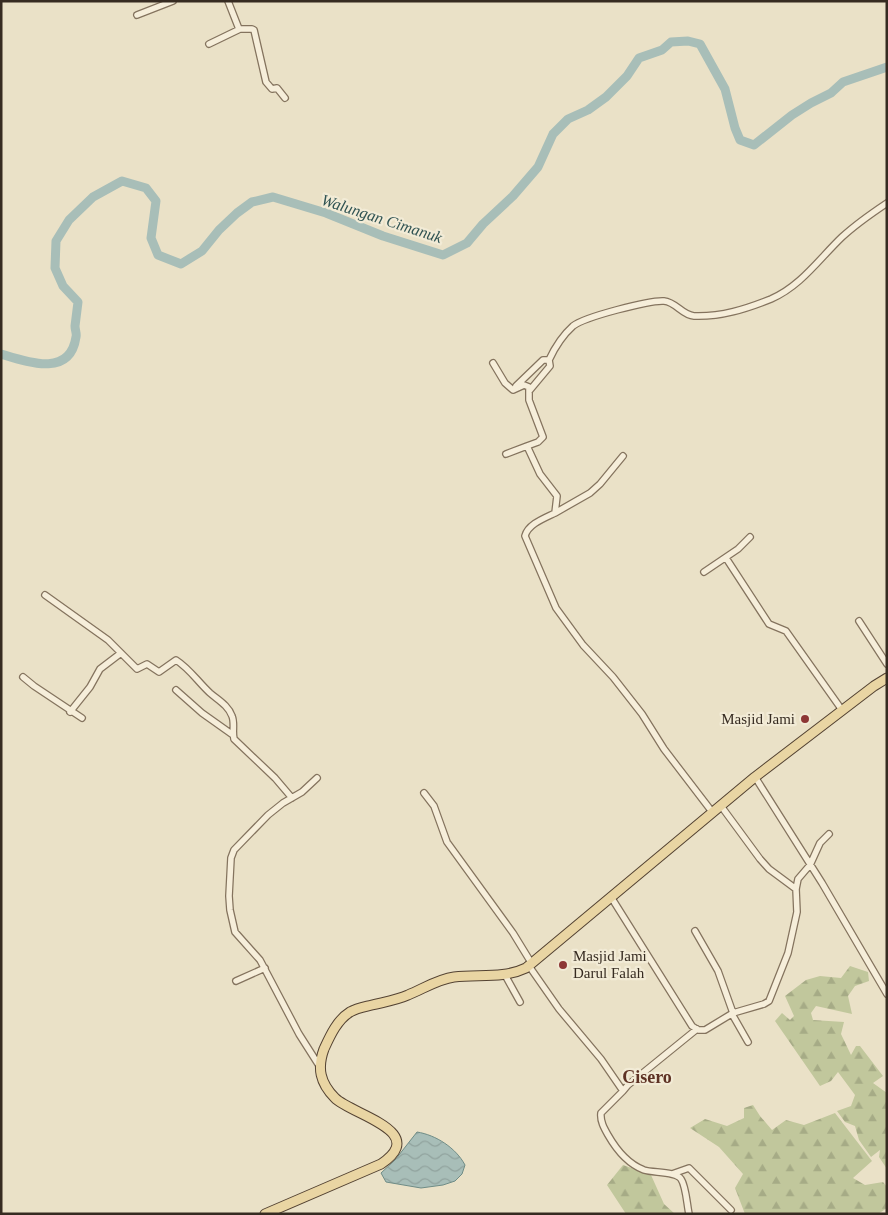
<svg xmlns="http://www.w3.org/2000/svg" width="888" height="1215" viewBox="0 0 888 1215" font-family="'Times New Roman',serif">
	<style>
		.forest { fill: url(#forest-firs) }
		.water { fill: url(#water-waves); stroke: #6f8c86 }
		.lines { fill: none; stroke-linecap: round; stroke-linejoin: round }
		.river { stroke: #a8beb8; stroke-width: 9 }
		.minor-casing { stroke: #84735e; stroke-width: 8 }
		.primary-casing { stroke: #534232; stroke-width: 11 }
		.minor { stroke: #f6eeda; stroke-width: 5.5 }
		.primary { stroke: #e9d5a3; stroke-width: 9 }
		.poi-dot { fill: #8d3634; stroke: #f2ebd6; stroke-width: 2 }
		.labels { text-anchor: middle; stroke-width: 4.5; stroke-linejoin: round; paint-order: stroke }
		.poi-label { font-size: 15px; fill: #362b21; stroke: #f2ebd6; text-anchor: end }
		.water-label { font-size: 16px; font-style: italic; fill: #315453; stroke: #f2ebd6 }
		.quarter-label { font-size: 18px; font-weight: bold; fill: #5e3224; stroke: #f2ebd6 }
	</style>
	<defs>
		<pattern id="forest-firs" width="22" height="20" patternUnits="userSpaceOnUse" patternTransform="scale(1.25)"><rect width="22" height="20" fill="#c1c79c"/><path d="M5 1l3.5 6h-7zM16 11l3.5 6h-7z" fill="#a6ab86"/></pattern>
		<pattern id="water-waves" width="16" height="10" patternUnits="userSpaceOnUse" patternTransform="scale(1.25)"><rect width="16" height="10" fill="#a8beb8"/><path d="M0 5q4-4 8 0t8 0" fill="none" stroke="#91a39e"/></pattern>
	</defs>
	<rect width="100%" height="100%" fill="#eae1c7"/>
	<path class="forest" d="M850 966 868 972 869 981 855 986 848 996 852 1014 816 1006 811 1013 813 1020 844 1022 841 1034 851 1055 856 1046H860L883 1076 873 1083 887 1093V1169L879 1157 880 1150 871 1157 859 1140 855 1126 845 1122 837 1111 851 1106 855 1095 838 1072 831 1081 820 1086 775 1021 782 1013 790 1020 794 1016 785 996 806 980 820 976 841 978Z
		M753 1105 760 1116 772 1130 786 1120 804 1125 835 1113 872 1161 853 1178 865 1185 883 1182 887 1187V1208L878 1214H745L735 1188 743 1174 719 1147 690 1128 705 1119 727 1126 744 1118V1108Z
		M623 1165 651 1175 664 1204 675 1214H626L607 1185Z"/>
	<path class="water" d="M417 1132C436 1135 456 1148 465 1165L462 1174 455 1181 443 1185 421 1188 386 1182 381 1173 395 1160Z"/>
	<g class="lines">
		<path class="river" d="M1 354C27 362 70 378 76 337 77 334 75 330 75 326 76 318 77 310 78 302L63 286 55 268 56 241 69 220 93 197 122 181 146 188 156 201 151 238 158 255 181 264 202 251 219 230 237 213 252 202 273 197 326 213 383 236 443 255 467 243 483 224 513 196 538 167 553 134 568 119 588 110 606 97 627 76 639 58 662 50 671 42 688 41 700 44 725 89 735 128 740 140 754 145 792 115 811 103 831 93 843 82 887 67"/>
		<defs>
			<path id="minor" d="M228 1 239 29H252L254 30 266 82 272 89 277 88 285 98
				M137 15 173 1
				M209 44 240 29
				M549 360C555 347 563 335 573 326 584 317 650 300 664 301 676 302 682 315 694 316 721 317 746 309 771 299 801 286 819 259 842 237 855 225 872 213 887 203
				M493 363 505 383 513 390 524 385 529 387V400L543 437 538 442 527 446 540 474 557 496 555 513C545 518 528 524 525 536L556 608 583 645 613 677 642 714 664 749 713 813
				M516 386 543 360H549L550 366 530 390
				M506 454 527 446
				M555 513 590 493 600 484 623 456
				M726 558 769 624 786 631 842 710
				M704 572 738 549 750 537
				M45 595 108 640 137 669 147 664 159 672 176 660C190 669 198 682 210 693 218 700 228 705 232 716 235 723 232 732 234 739L275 778 292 798
				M859 621 887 664
				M23 677 34 686 82 718
				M176 690 202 713 233 735
				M70 712 90 687 100 669 121 653
				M755 777 822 883 887 994
				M317 778 302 792 283 803 268 815 234 850 231 858 229 896 230 910 235 932 260 960 299 1034 320 1067
				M424 793 434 806 447 842 513 933 532 964
				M721 806 760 859 769 869 796 889
				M611 897 692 1026 698 1030H705L733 1013 764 1004 769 1001 788 953 797 912 796 889 798 879 810 865 820 843 829 834
				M695 931 718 971 733 1013
				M529 966 559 1009 601 1059 623 1091 628 1085 697 1029
				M505 975 520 1002
				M236 981 265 968
				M732 1014 748 1042
				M623 1091 601 1113C600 1121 604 1128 608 1135 616 1149 628 1164 644 1170 653 1173 676 1171 681 1179 686 1186 687 1205 689 1214
				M672 1174 689 1168 731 1210"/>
			<path id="primary" d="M265 1214 381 1164C430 1131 352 1115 335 1098 320 1083 317 1068 324 1049 330 1036 337 1020 350 1012 357 1008 364 1007 372 1005 384 1002 397 1000 408 995 423 989 438 979 454 977 479 974 503 979 526 968L755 777 874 686 887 678"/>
		</defs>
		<use href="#minor" class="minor-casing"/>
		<use href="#primary" class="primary-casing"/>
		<use href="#minor" class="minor"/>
		<use href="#primary" class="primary"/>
	</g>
	<g class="poi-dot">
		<circle cx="805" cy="719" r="5"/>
		<circle cx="563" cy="965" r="5"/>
	</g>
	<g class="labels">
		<g class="poi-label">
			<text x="795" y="724">Masjid Jami</text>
			<text x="573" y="961" text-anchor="start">Masjid Jami<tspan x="573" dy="17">Darul Falah</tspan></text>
		</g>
		<g class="water-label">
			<text transform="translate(382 218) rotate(18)" y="6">Walungan Cimanuk</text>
		</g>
		<g class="quarter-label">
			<text x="647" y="1083">Cisero</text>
		</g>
	</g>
	<rect width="888" height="1215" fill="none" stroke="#362b21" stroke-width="5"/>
</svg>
